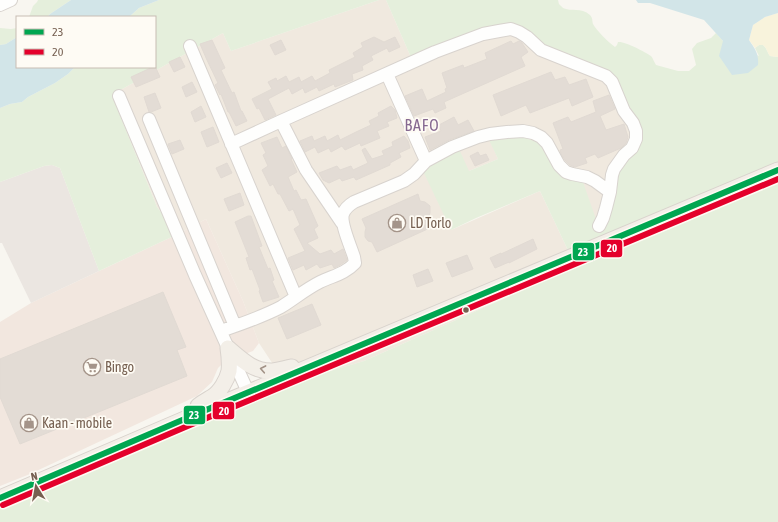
<svg xmlns="http://www.w3.org/2000/svg" width="778" height="522" viewBox="0 0 778 522" font-family="'Asap Condensed',sans-serif">
	<style>
		.residential { fill: #f0e9df }
		.commercial { fill: #f2e7df }
		.industrial { fill: #ebe6e1 }
		.green { fill: #e5efdc }
		.sand { fill: #f8f3dc }
		.water { fill: #d2e5e8 }
		.building { fill: #e3dcd5; stroke: #e1dad3 }
		.lines { fill: none; stroke-linecap: round; stroke-linejoin: round }
		.minor-casing { stroke: #d8d3ce; stroke-width: 14 }
		.major-casing { stroke: #d9d3cd; stroke-width: 17 }
		.minor { stroke: #fefefd; stroke-width: 12 }
		.major { stroke: #f3efe8; stroke-width: 15 }
		.bus-1-casing { stroke: #fefbf4; stroke-width: 9 }
		.bus-2-casing { stroke: #fefbf4; stroke-width: 9 }
		.bus-1 { stroke: #00a651; stroke-width: 6 }
		.bus-2 { stroke: #e4002b; stroke-width: 6 }
		.oneway { stroke: #a29286 }
		.bus-dot { fill: #766051; stroke: #fefbf4; stroke-width: 1.5 }
		.labels { text-anchor: middle; stroke-width: 3.5; stroke-linejoin: round; paint-order: stroke }
		.poi-label { font-size: 14px; fill: #766051; stroke: #fefbf4; text-anchor: start }
		.quarter-label { font-size: 16px; letter-spacing: 1px; fill: #866991; stroke: #fefbf4 }
		.line-badge { stroke: #fefbf4; stroke-width: 1.5 }
		.badge-label { font-size: 11px; text-anchor: middle; font-weight: bold; fill: #fff }
	</style>
	<rect width="100%" height="100%" fill="#f8f6f0"/>
	<path class="residential" d="M379 0H386L413 62 511 29 606 76 636 131 599 226 490 140 498 159 469 171 451 230 540 191 574 263 517 293 364 361 286 384 259 343 243 301 206 219 178 234 157 207 113 98 115 93 223 33 231 51Z"/>
	<path class="commercial" d="M206 219 243 301 259 343 253 351 224 362 218 368 212 382 197 396 30 474 0 486V322L31 303 178 234Z"/>
	<path class="industrial" d="M52 165 60 168 99 271 31 303 2 243H0V182L44 166Z"/>
	<path class="green" d="M38 0H71L50 14 47 17H29L33 6 37 2Z
		M159 0H379L231 51 223 33 115 93 113 98 157 207 178 234 99 271 60 168 52 165 44 166 0 182V108L10 104 22 102 28 97 55 83 68 74 75 67H155V17H129L139 8Z
		M386 0H558L559 4C560 5 562 7 563 8 571 12 581 7 590 15 593 18 592 21 593 24 596 30 609 43 615 47L617 45 618 42C625 41 645 52 651 56 653 58 654 62 656 65L678 71H689L696 65 692 49 697 43 711 38 716 33 723 41 759 56 755 48 759 45H763C767 48 767 52 770 56L778 57V522H0V503L286 384 364 361 517 293 574 263 540 191 476 218 451 230 423 171 437 160 459 149 469 171 498 159 489 140 520 136 537 142 583 182 598 225 612 175 636 139 612 82 511 29 413 62Z
		M0 28 11 29 17 28V37L6 44 0 45Z"/>
	<path class="sand" d="M778 13V57L770 56C767 52 767 48 763 45H759L755 48 749 40 753 25 765 17Z"/>
	<path class="water" d="M71 0H159L139 8 129 17H47L50 14Z
		M636 0H778V13L765 17 753 25 749 40C755 49 759 54 758 65L748 73 732 75 719 56 723 41 704 20 650 3H638Z
		M17 37V67H75L68 74 55 83 28 97 22 102 10 104 0 108V45L6 44Z"/>
	<path class="building" d="M374 37 384 42 395 37 400 47 389 52 387 48 371 56 373 60 362 66 363 70 352 74 353 80 335 87 334 84 319 91 317 87 305 93 303 88 292 94 289 88 268 99 276 115 265 120 259 108 257 109 252 99 272 89 268 82 276 78 277 81 286 76 289 82 299 77 301 82 312 76 315 81 330 73 329 70 355 57 353 53 363 47 361 43Z
		M212 40 225 68 221 70 232 93 234 92 241 111H242L247 121 236 126 229 112H228L221 94 220 95 215 85 218 83 207 60 200 44Z
		M281 40 286 50 275 55 270 45Z
		M511 41 513 44 519 41 522 43 528 52 521 57 525 66 444 102 446 108 435 113 433 109 414 116 405 96 422 89 427 101 446 92 445 89 447 88 442 73 463 65 464 68 487 59 485 53Z
		M180 57 185 67 174 72 169 62Z
		M155 66 160 77 136 87 131 77Z
		M551 72 555 80 565 77 569 85 586 79 593 97 572 106 569 98 530 113 526 105 501 116 493 95Z
		M192 82 197 92 186 97 182 87Z
		M155 93 161 108 151 112H149L144 97Z
		M609 95 615 109 600 116 606 130 624 124 628 137 626 143 621 148 598 158 595 154 585 158 587 163 575 167 570 165 565 160 561 154 560 150 563 149 553 123 568 117 571 122 596 112 593 101Z
		M201 106 206 117 195 122 191 112Z
		M391 106 395 110 397 118 387 122 389 126 377 131 380 138 361 146 360 143 345 150 342 146 331 152 329 148 318 153 315 147 305 152 300 141 312 136 314 141 325 136 327 141 338 135 340 140 356 132 371 125 369 121 379 116 378 113Z
		M454 117 458 125 468 120 474 131 449 140 430 150 425 137 441 131 439 125Z
		M213 127 219 142 207 147 201 132Z
		M404 136 408 141 410 148 399 153 401 157 390 163V165L356 180 354 177 342 181 340 178 329 183 323 180 319 173 337 166 340 170 351 166 353 170 368 163 362 150 365 148 372 159 384 155 382 151 393 146 392 142Z
		M277 137 282 148 286 146 292 159H291L297 172 288 177 294 191 296 190 301 200 306 199 318 226 314 229 318 238 307 243 320 254 331 250 334 254 343 249 347 260 340 265 334 268 332 264 320 268 317 264 306 270 304 265 293 270 288 258 305 251 294 229 300 225 293 209 289 211 280 194H278L273 184 270 186 262 170 268 166 263 155 266 153 261 143Z
		M180 140 184 149 172 154 168 144Z
		M478 152 480 156 486 154 489 160 475 166 470 156Z
		M227 163 232 173 221 178 216 168Z
		M240 193 244 205 229 211 224 199Z
		M418 194 420 201 425 202 430 206V213L428 218 432 227 377 252 372 242 368 241 365 237V232L366 228 362 219Z
		M248 216H251L255 227 262 246 259 247 268 269 270 268 274 280 272 281 279 297 263 302 259 291 260 290 252 269 250 270 246 258 249 257 235 222Z
		M533 239 537 249 509 263V262L495 268 490 258 501 253V254Z
		M467 255 473 269 452 277 446 263Z
		M428 269 433 281 417 287 413 275Z
		M163 292 186 347 177 350 187 376 20 444 0 397V359Z
		M312 304 321 325 287 339 278 318Z"/>
	<g class="lines">
		<defs>
			<path id="minor" d="M0 5 11 0
				M190 46 296 297
				M387 74 426 161
				M119 96 195 275 248 392
				M149 119 235 326
				M281 121 306 170 342 223
				M231 144 281 121 435 52 483 34 499 31 511 29 519 32 527 37 541 50 606 76 612 82 624 111 633 123 636 131V139L632 148 624 155 614 169 612 175 610 192 606 208 603 218 599 226
				M221 331C241 324 262 317 281 307 294 299 306 289 320 282 332 276 345 274 355 263L354 257C351 247 340 223 343 214 345 208 349 205 354 202L404 181 414 174 426 161 452 147 478 137 490 134 507 132 523 131 533 133 541 137 547 143 559 165 566 172 572 174 587 177 595 181 610 192"/>
			<path id="major" d="M228 348C242 360 254 372 273 371 280 370 286 368 292 367
				M198 406C203 402 207 400 212 397 220 392 227 380 229 371 230 363 229 355 228 348
				M0 498 187 418 778 170"/>
		</defs>
		<use href="#minor" class="minor-casing"/>
		<use href="#major" class="major-casing"/>
		<use href="#minor" class="minor"/>
		<use href="#major" class="major"/>
		<defs>
			<path id="bus-1" d="M0 498 187 418 778 170"/>
			<path id="bus-2" d="M3 505 190 425 778 179"/>
		</defs>
		<use href="#bus-1" class="bus-1-casing"/>
		<use href="#bus-2" class="bus-2-casing"/>
		<use href="#bus-1" class="bus-1"/>
		<use href="#bus-2" class="bus-2"/>
	</g>
	<defs><path id="oneway-chevron" d="M-2-3.5L2.5 0L-2 3.5" fill="none" stroke-width="1.6" stroke-linecap="round" stroke-linejoin="round"/></defs>
	<use class="oneway" href="#oneway-chevron" transform="translate(263 369) rotate(-169)"/>
	<defs>
		<symbol id="shop-ring" viewBox="-11 -11 22 22"><circle r="9.5" fill="#fefbf4" stroke="#a49489" stroke-width="1.5"/><path d="M-5-2.5h2.3a2.7 3.5 0 0 1 5.4 0H5L5.5 6h-11ZM-1.5-2.5h3a1.5 2.3 0 0 0-3 0Z" fill="#a49489"/></symbol>
		<symbol id="supermarket-ring" viewBox="-11 -11 22 22"><circle r="9.5" fill="#fefbf4" stroke="#a49489" stroke-width="1.5"/><path d="M-6-5.5h2.5l.6 2H6L4.5 2H-2.5L-4.4-4H-6ZM-1.5 3.2a1.3 1.3 0 1 0 .1 0ZM3 3.2a1.3 1.3 0 1 0 .1 0Z" fill="#a49489"/></symbol>
	</defs>
	<g fill-rule="evenodd">
		<use href="#shop-ring" x="387" y="213" width="20" height="20"/>
		<use href="#supermarket-ring" x="82" y="357" width="20" height="20"/>
		<use href="#shop-ring" x="19" y="413" width="20" height="20"/>
	</g>
	<circle class="bus-dot" cx="466" cy="310" r="3.5"/>
	<g class="labels">
		<g class="poi-label">
			<text x="410" y="228">LD Torlo</text>
			<text x="105" y="372">Bingo</text>
			<text x="42" y="428">Kaan - mobile</text>
		</g>
		<g class="quarter-label">
			<text x="422" y="131">BAFO</text>
		</g>
	</g>
	<g class="line-badge">
		<rect x="600" y="239" width="23" height="19" rx="4" fill="#e4002b"/>
		<rect x="572" y="242" width="23" height="19" rx="4" fill="#00a651"/>
		<rect x="212" y="401" width="23" height="19" rx="4" fill="#e4002b"/>
		<rect x="183" y="405" width="23" height="20" rx="4" fill="#00a651"/>
	</g>
	<g class="badge-label">
		<text x="612" y="252">20</text>
		<text x="583" y="256">23</text>
		<text x="224" y="415">20</text>
		<text x="194" y="419">23</text>
	</g>
	<rect x="16" y="16" width="140" height="52" fill="#fefbf4" stroke="#c8bdb3"/>
	<rect x="24" y="29" width="20" height="6" fill="#00a651" stroke="#c8bdb3"/>
	<text x="52" y="36" font-size="12" fill="#766051">23</text>
	<rect x="24" y="49" width="20" height="6" fill="#e4002b" stroke="#c8bdb3"/>
	<text x="52" y="56" font-size="12" fill="#766051">20</text>
	<g transform="translate(36 486) rotate(349)" stroke="#fefbf4" stroke-width="3" paint-order="stroke">
	<path d="M0-3L7 15L0 10L-7 15Z" fill="#766051"/>
	<text y="-6" font-size="11" font-weight="bold" text-anchor="middle" fill="#766051">N</text>
	</g>
</svg>
